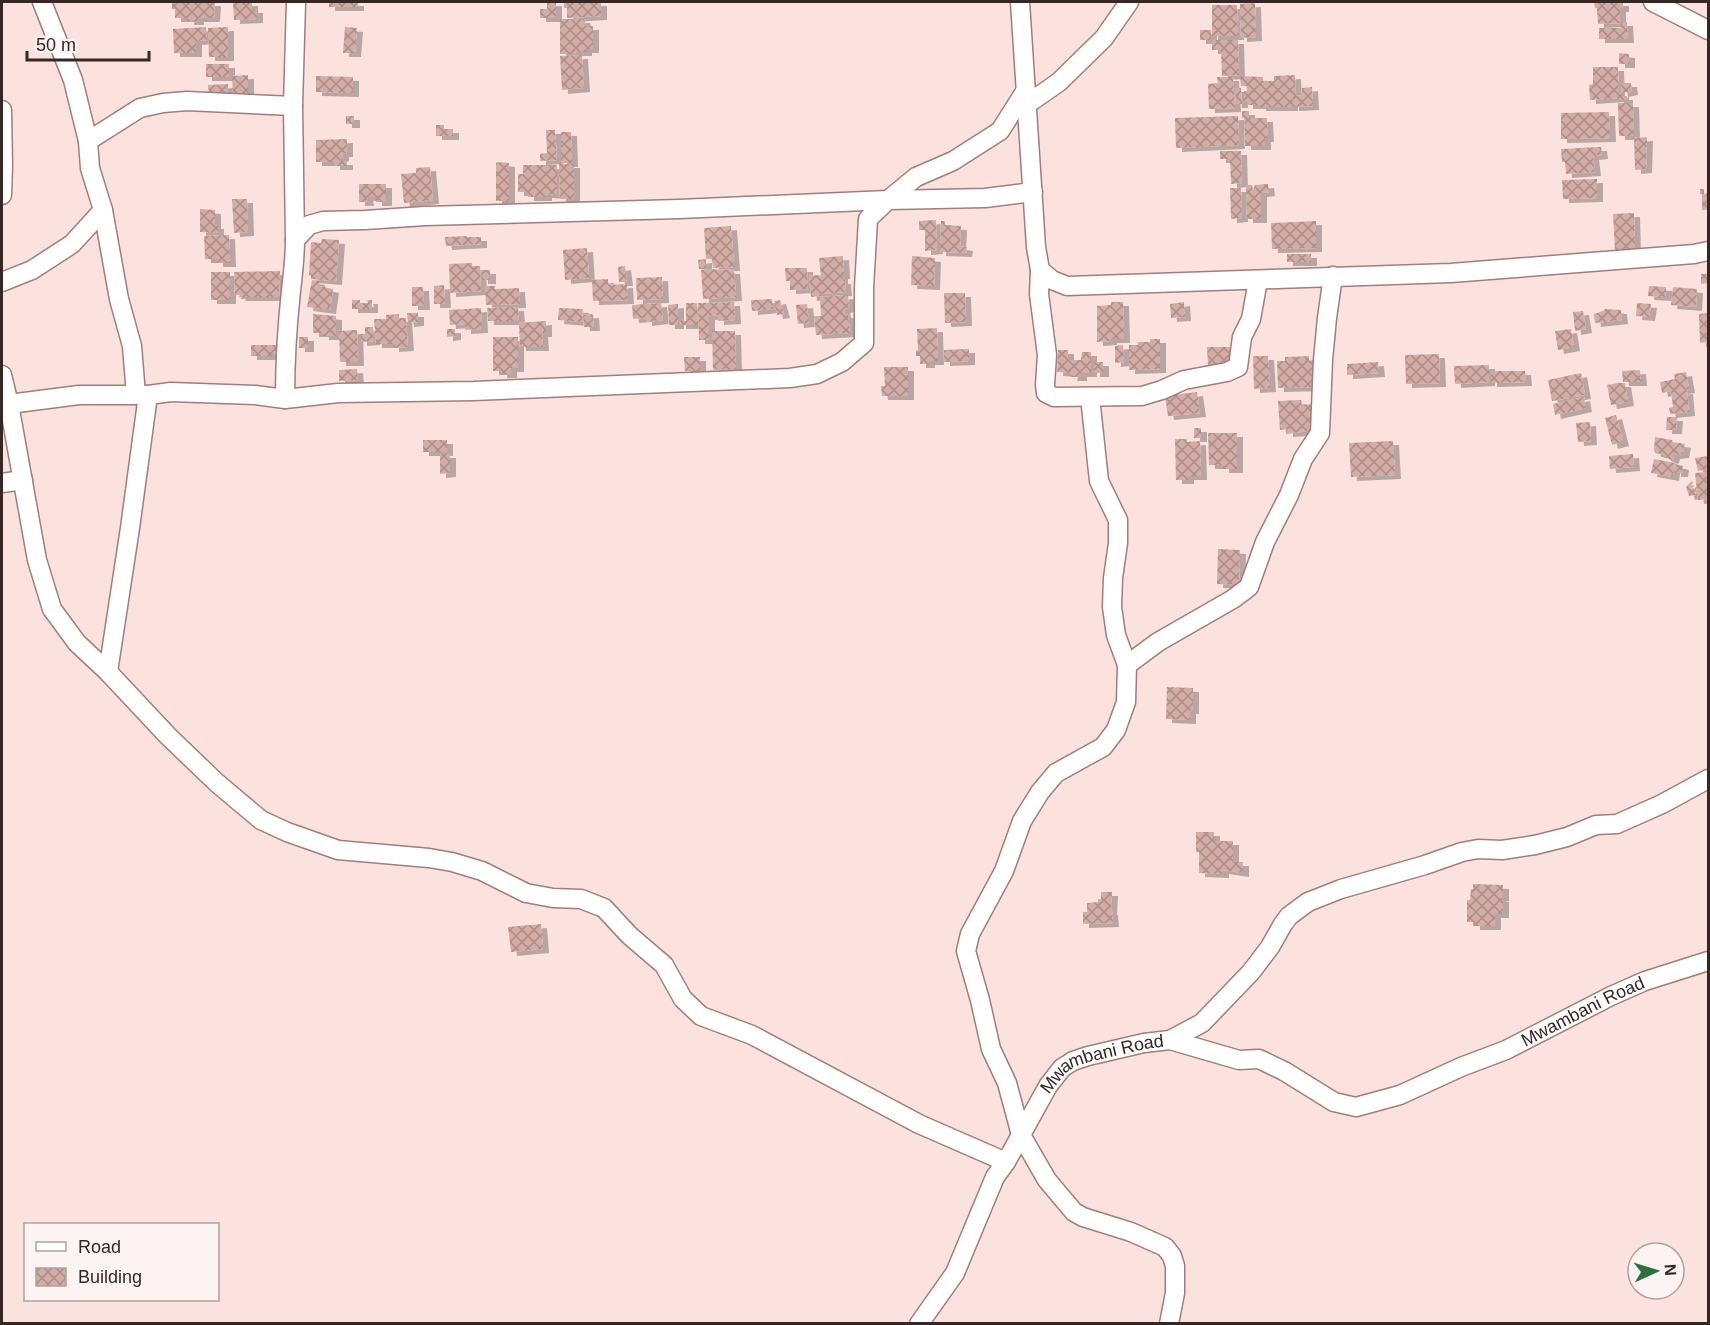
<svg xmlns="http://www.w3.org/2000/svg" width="1710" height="1325" viewBox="0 0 1710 1325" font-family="Helvetica,sans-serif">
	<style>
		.building { fill: url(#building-cross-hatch); filter: url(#shadow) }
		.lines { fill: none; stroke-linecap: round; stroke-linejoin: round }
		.minor-casing { stroke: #a27e78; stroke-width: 21 }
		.minor { stroke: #fff; stroke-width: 18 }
		.labels { text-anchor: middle; stroke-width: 4.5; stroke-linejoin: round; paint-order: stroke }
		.street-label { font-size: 18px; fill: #362725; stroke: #fcf4f2 }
	</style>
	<defs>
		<pattern id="building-cross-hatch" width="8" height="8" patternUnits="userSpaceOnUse" patternTransform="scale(1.5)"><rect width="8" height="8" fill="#d3aca6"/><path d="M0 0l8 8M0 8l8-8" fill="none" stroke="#ac8c87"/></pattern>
		<filter id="shadow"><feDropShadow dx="6" dy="4" stdDeviation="0" flood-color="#0004"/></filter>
	</defs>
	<rect width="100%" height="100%" fill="#fbe2de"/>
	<path class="building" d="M172 2H215L214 17 213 18H198V21H188V18H175V9H172Z
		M233 2H252V9H257V19L234 20Z
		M329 2H358V7H329Z
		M547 2H556V18H540V9H547Z
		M564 2H601V16L567 18V8H564Z
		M1594 2H1623V8H1620V23L1598 24 1597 8H1595Z
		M1255 3 1256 37 1241 38 1240 4Z
		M1212 5H1237L1238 36H1212Z
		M560 19H584L586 26H593V49H586V52H576V54H560Z
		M1621 22H1627L1628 39H1599V28H1621Z
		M206 27 207 40 196 41V53H174L173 29Z
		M228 27V57H209L208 28Z
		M345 27 357 28 355 53H343Z
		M1200 30H1211V40H1200Z
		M1212 40H1238L1239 75 1222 76 1221 50H1212Z
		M1619 53 1629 54V64H1619Z
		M582 55 584 88 562 90 560 56Z
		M206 64H229V77H206Z
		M1593 67H1618L1619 94 1623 93V96H1627V100H1618V98L1590 100 1589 85 1593 84Z
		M248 75V97H233L232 76Z
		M1295 75 1296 96 1302 95V88L1312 87 1313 106 1293 107V98H1292V107H1260V105H1247V101H1244V91H1247V86H1241L1240 76 1263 77V81H1274V76Z
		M316 76 353 77V93L316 92Z
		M1217 77H1233L1235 108 1209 109 1208 84 1218 83Z
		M1621 83H1631L1632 91 1622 93Z
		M228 84V93L209 94 208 85Z
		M1235 88H1241L1242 104H1236Z
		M1618 103H1633L1634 136H1619Z
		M1242 111H1249V118H1267L1268 138H1265V146H1245L1244 118H1242Z
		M1609 112 1610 138 1561 139V113Z
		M346 116H354V124H346Z
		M1238 116 1239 145 1176 148 1175 118Z
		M436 125H444V129H453V136H436Z
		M546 130H555L557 160 540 161V154L547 153Z
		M561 132H571L572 163H561Z
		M1647 137 1646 169 1635 170 1634 138Z
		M347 139V153H343V157L340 158V161H347V166H334V162H316V140Z
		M1599 147H1601L1602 155 1593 156 1595 172 1566 174 1565 162H1562L1561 149Z
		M1220 151H1241L1242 183 1231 184 1230 159H1220Z
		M500 162 509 163V201H496V163Z
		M559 164H574V199H560Z
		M523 165H557V195L546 194V197H528V192H518V174H523Z
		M430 167 433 200 404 203 401 174 416 173V168Z
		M1597 179V198L1563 199 1562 180Z
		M359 184H386V202H376V197H367L368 202H359Z
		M1268 184 1269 192 1261 193V219H1247L1246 185H1252L1253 190 1255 185Z
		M1230 188H1241L1242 218 1231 219Z
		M1700 189H1704V194H1708V210H1702V194H1700Z
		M232 199H247L248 232 234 233Z
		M200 209 215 210V225H218V233L200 232Z
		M1634 213 1635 249 1615 250 1613 214Z
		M936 220 937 250 925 251V230H919V221Z
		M941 221H945V225L961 226 960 246 967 247 966 253 940 252Z
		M1316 221V248L1272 249 1271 223Z
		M731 226 734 267 713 268 712 259H706L704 228Z
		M229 235 230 263H217V259H205L204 236Z
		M467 236V237H481V244L446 246 445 237Z
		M322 239 339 240 336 281 311 279V275H309L311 242 321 243Z
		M587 248 589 278 565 280 563 250Z
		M1287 254H1311V262H1287Z
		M843 256 844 275H842V280H845L846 292 821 294V296L811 297 809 276 819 275 821 276 819 258Z
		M912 256 935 258 934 286 911 285Z
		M706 259V269H699L698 260Z
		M472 263V266H480L481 291 450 293 449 264Z
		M625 266 627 282H619L618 267Z
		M785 268H807L808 289 790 290V281H786Z
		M706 269 734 270 736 297 703 299 701 270Z
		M482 270H490V280H482Z
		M280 271 279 297H239L240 295H235L234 272Z
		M211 272H230V300H211Z
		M1701 274H1708V283L1701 284Z
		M662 277 663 299 637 300 636 278Z
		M608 279V285L627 284 628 300 593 301 592 280Z
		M312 280 319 281V286L333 289 330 310 307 307Z
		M444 285 445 304H434V286Z
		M485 286H495V289L519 288 520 304 486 305Z
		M1649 286 1666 287V297L1648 296Z
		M412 287H423L424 306H412Z
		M1673 287 1697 289 1696 307 1671 305Z
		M944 293H965L966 322 945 323Z
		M848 295 849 308 844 309 845 314H848L850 333 816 335 814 316H821L820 297Z
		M772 299 773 309 752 311 751 300Z
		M352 300H360V303H368L367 300H372V309H352Z
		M780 300 784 314 777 315 774 301Z
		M734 302 735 320 718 321V315L709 316V340H699L698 303Z
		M1111 302H1123L1124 339H1111V341L1097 342V306L1111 305Z
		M1184 302 1185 317 1171 318 1170 304Z
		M661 303 663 320 646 322V318L633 319 632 305Z
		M686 303H697L698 325H680V321H686Z
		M1637 303 1651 304 1649 317 1636 316Z
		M678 304V325H669L668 305Z
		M807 304 809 323 798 324 796 305Z
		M518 307 519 321H488L487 308Z
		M481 308 482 329 465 330V324L450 325 449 310Z
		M559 308 583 309 582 322 558 320Z
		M1605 309 1621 310 1622 320 1595 323 1594 314 1603 311Z
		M1583 311 1586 329 1575 331 1573 312Z
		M407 313H418V322L408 323Z
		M1708 313V342L1700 343 1699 314Z
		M313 314 336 316V336H323V333H313Z
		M399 314V318H406L408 347 393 348V344H376L374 319H386V315Z
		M593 314 594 327H584L583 315Z
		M546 321V333H542L543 347H520L519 323Z
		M365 327H373L374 341 361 342V334H365Z
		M937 328 938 361H929V364H920V356H916V351L918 350 917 329Z
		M447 329H455V336L447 337Z
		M1571 329 1574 347 1558 350 1555 331Z
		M357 330 358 362H340L339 331Z
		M712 331H735L736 369H734L735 372 728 373V369L713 370Z
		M299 337H308V348H299Z
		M493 337H518V368H511V374H501V371H493Z
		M1150 339H1160V369L1129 370V345H1138V342H1150Z
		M251 345H277L278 354H272V356H251Z
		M1123 345 1124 362 1115 363V346Z
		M1207 347H1234V365L1208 366Z
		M969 349V361L944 362V350Z
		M1058 350H1068V360H1081L1082 352H1091V373H1081V377H1071L1072 373 1057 372Z
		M1439 354 1440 383 1406 384 1405 355Z
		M1253 356H1268L1270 388 1254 389Z
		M1309 356V361L1319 360 1320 387 1278 388 1277 361H1285V357Z
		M684 357H700V371H685Z
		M1094 362H1103V373H1094Z
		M1378 362 1379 373 1347 375V364Z
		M1489 365V382L1455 384 1454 366Z
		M884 367H908V396H882L881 386H885Z
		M357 369 358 380 339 381V370Z
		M1640 370 1641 382H1623L1622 371Z
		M1491 371H1525L1526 382 1491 383Z
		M1686 372 1689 389 1675 391 1687 390 1689 412 1670 414 1669 408 1673 407 1671 391 1662 393 1660 382 1675 379 1674 374Z
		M1581 373 1585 395 1552 401 1548 380Z
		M1618 383H1625L1628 402 1611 405 1607 385Z
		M1197 392 1200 413 1168 416 1165 396Z
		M1584 397 1586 408 1555 415 1553 404Z
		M1301 400 1302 405 1314 404 1316 431 1287 433V429L1280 430 1278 401Z
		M1616 415 1623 442 1612 445 1605 418Z
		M1667 417H1677L1676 430H1666Z
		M1590 422 1591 441 1578 442 1576 423Z
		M1194 428H1201V438H1194Z
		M1208 433H1237V469H1223V465H1209Z
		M1655 437 1672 440 1673 442 1685 444 1683 454 1674 455 1673 459 1671 460 1665 457V455L1655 453 1654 450Z
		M1175 439H1187V442L1200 441 1201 476H1188V480H1176Z
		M423 440H447V452H423Z
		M1393 441 1395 475 1351 477 1349 443Z
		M440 454H450V473L440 474Z
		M1633 454 1634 467 1610 469 1609 456Z
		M1708 456V469L1698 471 1695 458Z
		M1654 459 1675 463 1673 477 1651 473Z
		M1675 464 1683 466 1682 473H1675Z
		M1708 472V499L1698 500 1695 473Z
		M1692 481 1693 483 1690 486 1693 485 1694 487 1688 489 1694 488 1696 495 1689 496 1686 487Z
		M1218 549 1240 550 1239 585 1217 584Z
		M1167 687 1193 688V710H1190V720L1166 719Z
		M1196 832H1214V841H1233V862H1243V873L1223 870V874L1199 873V852H1196Z
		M1473 884 1503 885V897H1499L1503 898V914H1495V926H1474V922H1467V900H1470L1471 889H1473Z
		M1101 892H1112L1111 911H1112L1113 923 1083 924V912H1087V903L1098 902V899H1101Z
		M541 924 543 949 511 952 508 927Z"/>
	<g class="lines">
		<defs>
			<g id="minor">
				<path d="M42 2 73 80 88 141 90 168 103 210 119 299 132 346 136 395"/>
				<path d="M1020 2 1036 247 1040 270 1052 280 1067 286 1451 273 1694 254 1708 251"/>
				<path d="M1653 2 1708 30"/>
				<path d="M1026 105 1059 82 1104 38 1129 2"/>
				<path d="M2 110 3 166 2 195"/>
				<path d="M88 141 140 108 163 103 187 101 293 106"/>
				<path d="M295 240 293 106 296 2"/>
				<path d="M1040 270 1039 294 1047 355 1045 385 1046 393 1054 397 1142 396 1162 390 1184 380 1227 372 1238 367 1242 337 1251 319 1258 280"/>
				<path d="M2 282 32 270 72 244 103 210"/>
				<path d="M2 375 9 404 37 560 52 609 77 643 108 672 168 736 217 783 261 820 287 832 338 850 429 858 452 862 482 871 526 893 553 898 581 899 604 908 629 935 664 965 683 999 701 1016 752 1035 919 1124 1006 1162"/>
				<path d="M1090 397 1099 481 1118 520V543L1113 578 1112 607 1116 635 1127 665 1126 702 1116 730 1103 747 1056 773 1040 792 1022 821 1004 871 970 934 966 951 980 1000 991 1049 1007 1083 1021 1135 1047 1180 1074 1212 1083 1217 1131 1232 1165 1247 1172 1256 1175 1266V1293L1169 1324"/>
				<path d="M285 399C285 364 287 327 291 291 293 274 295 257 295 240L309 225 323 221 365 220 425 216 679 209 888 200 985 198 1033 192"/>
				<path d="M9 404 79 395H148L171 392 255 395 285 399 338 393 474 391 790 378 817 374 842 362 864 343V288L868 219 888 200 916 177 953 161 1000 131 1026 90"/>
				<path d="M2 483 23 480"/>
				<path d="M1127 665 1158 642 1233 599 1249 587 1265 542 1289 495 1303 459 1320 433 1323 360 1327 318 1333 276"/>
				<path d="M108 672 130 528 148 395"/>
				<path d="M1170 1040 1202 1023 1251 972 1270 947 1283 924 1289 916 1308 902 1341 889 1425 865 1462 852 1478 849 1502 850 1535 845 1567 837 1596 825 1617 824 1662 804 1708 779"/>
				<path id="s1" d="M919 1324 955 1273 995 1177 1006 1162 1048 1086 1062 1068 1073 1061 1088 1056 1144 1043 1170 1040 1239 1060 1259 1059 1284 1071 1334 1102 1356 1107 1400 1095 1461 1067 1506 1050 1611 996 1645 981 1708 961"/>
			</g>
		</defs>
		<use href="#minor" class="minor-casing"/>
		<use href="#minor" class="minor"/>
	</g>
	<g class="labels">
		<g class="street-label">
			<text dy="6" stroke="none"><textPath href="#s1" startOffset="855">Mwambani Road</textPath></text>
			<text dy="6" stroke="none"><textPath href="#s1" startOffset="333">Mwambani Road</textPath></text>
		</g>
	</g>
	<rect width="1710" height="1325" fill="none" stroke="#362725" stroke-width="6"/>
	<rect x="24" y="1223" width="195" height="78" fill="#fcf4f2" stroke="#ada2a0" stroke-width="1.5"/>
	<rect x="36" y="1242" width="30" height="9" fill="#ffffff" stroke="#ada2a0" stroke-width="1.5"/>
	<text x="78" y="1253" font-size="18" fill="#362725">Road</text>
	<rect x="36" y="1268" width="30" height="18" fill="url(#building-cross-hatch)" stroke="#ada2a0" stroke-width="1.5"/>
	<text x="78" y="1283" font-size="18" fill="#362725">Building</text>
	<g transform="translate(1656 1271) rotate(86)"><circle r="28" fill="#fcf4f2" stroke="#ada2a0" stroke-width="1.5"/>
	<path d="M0-4.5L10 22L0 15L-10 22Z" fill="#2c703b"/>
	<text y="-9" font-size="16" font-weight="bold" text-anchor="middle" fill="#362725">N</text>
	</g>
	<path d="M27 51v9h122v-9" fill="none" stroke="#362725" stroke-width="3"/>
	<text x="36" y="51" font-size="18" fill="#362725" stroke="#fcf4f2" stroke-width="4.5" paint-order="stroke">50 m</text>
</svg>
